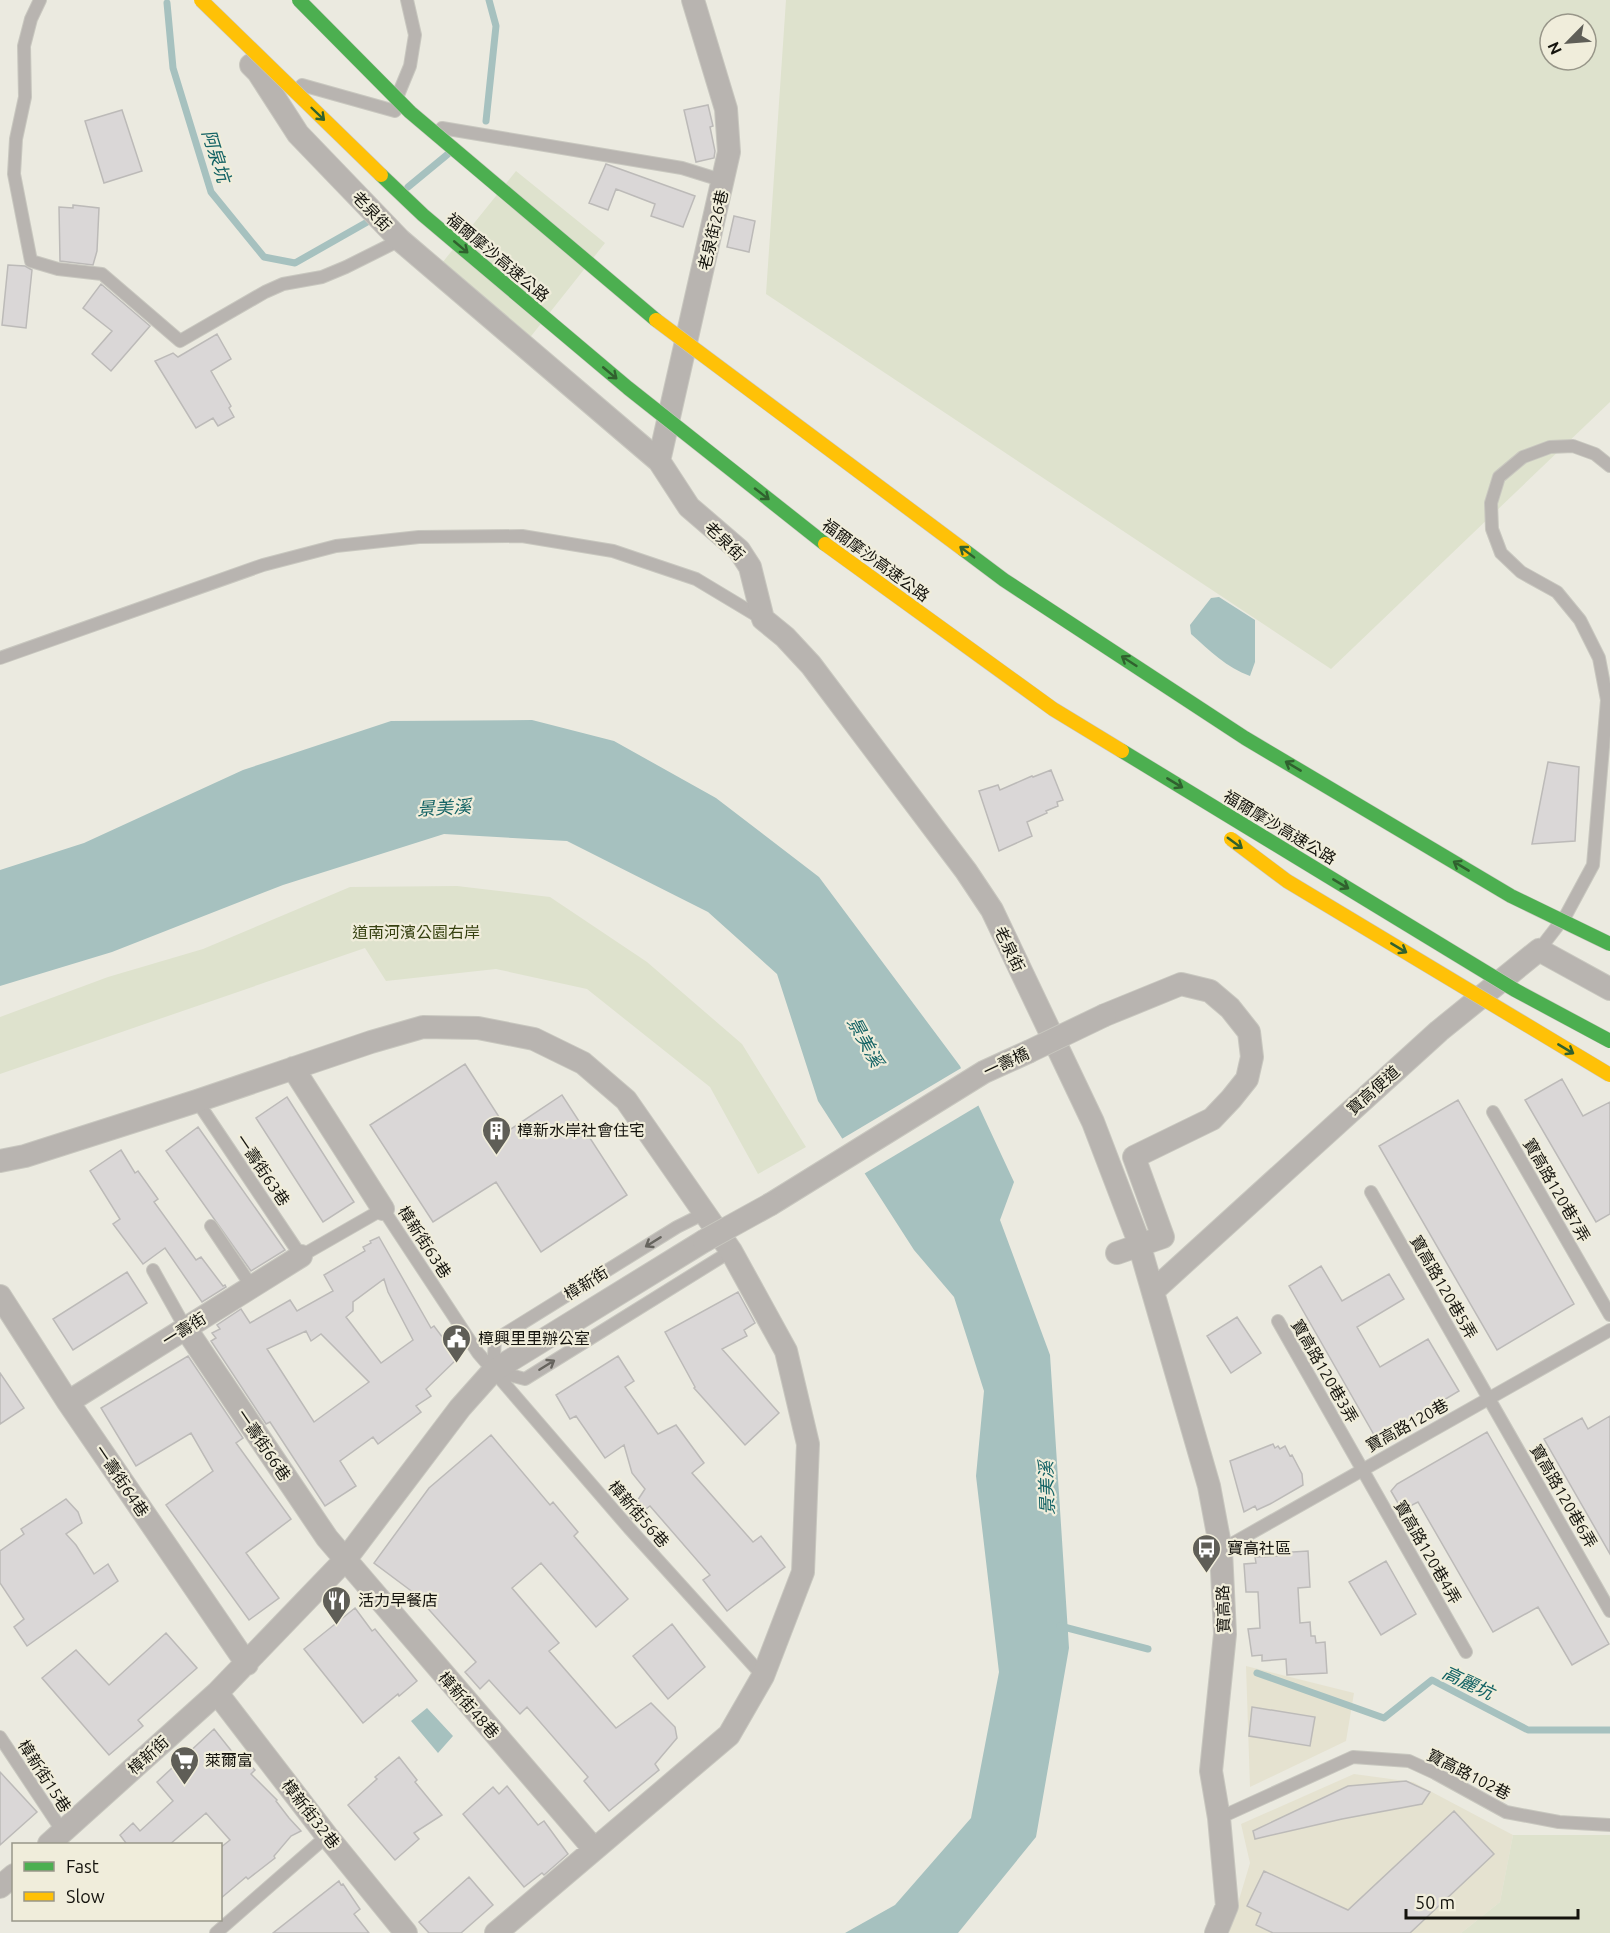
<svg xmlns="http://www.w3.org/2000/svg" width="1610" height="1933" viewBox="0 0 1610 1933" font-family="Ubuntu,'Noto Sans TC',sans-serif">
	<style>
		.built { fill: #e5e2d0 }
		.green { fill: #dee2cd; fill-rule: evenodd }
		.water { fill: #a6c1bf }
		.pier { fill: #ebeae0 }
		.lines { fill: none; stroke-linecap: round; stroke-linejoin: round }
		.stream { stroke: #a6c1bf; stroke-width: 7 }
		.building { fill: #dad7d7; stroke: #bcbab8; stroke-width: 1.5; fill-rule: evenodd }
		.lane-casing { stroke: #c8c7bf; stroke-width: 14 }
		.street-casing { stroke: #c8c7bf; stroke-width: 24 }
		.lane { stroke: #b8b4b0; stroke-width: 12 }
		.street { stroke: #b8b4b0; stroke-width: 22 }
		.street-bridge-casing { stroke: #c8c7bf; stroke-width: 24; stroke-linecap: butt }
		.fast-bridge-casing { stroke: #c8c7bf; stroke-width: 15; stroke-linecap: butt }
		.slow-bridge-casing { stroke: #c8c7bf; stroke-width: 15; stroke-linecap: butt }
		.street-bridge { stroke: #b8b4b0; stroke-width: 22 }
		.fast-bridge { stroke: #4caf50; stroke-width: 14 }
		.slow-bridge { stroke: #ffc107; stroke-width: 14 }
		.oneway { stroke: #30612e }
		.oneway2 { stroke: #66645e }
		.labels { text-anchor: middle; stroke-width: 4.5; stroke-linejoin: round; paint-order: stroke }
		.street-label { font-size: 16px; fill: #14130d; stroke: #f0eddb }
		.park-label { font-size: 16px; fill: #364110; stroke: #f0eddb }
		.poi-label { font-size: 16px; fill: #14130d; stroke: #f0eddb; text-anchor: start }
		.water-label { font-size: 18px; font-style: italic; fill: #126264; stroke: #f0eddb }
	</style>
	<rect width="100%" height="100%" fill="#ebeae0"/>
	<path class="built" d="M1246 1666 1354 1693 1346 1741 1250 1787Z
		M1354 1774 1413 1782 1513 1835 1500 1902 1461 1933H1229L1250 1863 1241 1824Z"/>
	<path class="green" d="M786 0H1610V402L1331 669 766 294ZM1550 24H1586V60H1550Z
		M516 171 605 243 528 340 438 268Z
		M457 886 550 897 647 962 742 1044 806 1147 758 1174 710 1087 587 989 496 969 386 981 365 948 0 1074V1017L108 977 203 949 350 887Z
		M1513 1835H1610V1933H1461L1500 1902Z"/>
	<path class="water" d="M1219 597 1255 620V662L1250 676C1227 668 1209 650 1191 634L1190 625 1211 598Z
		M532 720 614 741 716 798 819 877 960 1066 1014 1182 1000 1220 1050 1355 1069 1648 1036 1837 958 1933H845L895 1905 971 1818 999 1672 976 1476 984 1391 954 1297 914 1250 818 1101 777 974 708 912 567 841 444 834 283 885 112 952 0 986V870L84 843 243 770 391 721Z
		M427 1708 453 1736 438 1753 411 1721Z"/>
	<path class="pier" d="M963 1067 981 1104 862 1175 840 1140Z"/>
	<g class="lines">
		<path class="stream" d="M167 3 173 68 211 192 264 257 295 263 369 221
			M486 121 496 26 489 0
			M408 187 448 154
			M1060 1626 1148 1649
			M1257 1673 1384 1718 1432 1680 1528 1730H1610"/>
	</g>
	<path class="building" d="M708 105 713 126 710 127 715 151 714 158 696 162 684 110Z
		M122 110 142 171 104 183 85 121Z
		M606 164 695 196 683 227 651 216 655 204 616 189 608 210 589 203Z
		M73 205 99 208 97 251 93 265 60 261 59 207 73 208Z
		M734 216 755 221 749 252 727 247Z
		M8 265 25 266 32 270 26 328 2 325Z
		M101 284 150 326 111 371 92 354 112 331 83 308Z
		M217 334 231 359 211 371 231 406 229 408 234 417 218 426 213 418 196 428 155 361 173 353 178 357Z
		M1548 762 1579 767 1575 841 1532 844Z
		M1051 770 1063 800 1057 802 1058 806 1046 811 1047 813 1027 822 1032 836 999 851 979 791 998 785 1000 790 1032 776 1033 777Z
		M465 1064 508 1131 562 1095 627 1195 541 1252 496 1182 433 1222 370 1125Z
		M1562 1079 1583 1116 1610 1102V1214L1596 1222 1525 1100Z
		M287 1097 354 1202 323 1222 256 1118Z
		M1458 1100 1574 1304 1497 1350 1379 1146Z
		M198 1127 285 1250 251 1271 166 1151Z
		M121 1150 135 1173 138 1171 158 1199 154 1202 196 1260 201 1257 223 1286 225 1285 226 1287 202 1302 165 1248 143 1264 113 1224 120 1219 90 1171Z
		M379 1237 431 1328 434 1326 458 1358 426 1389 431 1396 416 1406 421 1412 378 1444 373 1437 340 1461 356 1486 325 1506 270 1422 266 1424 211 1341 216 1338 212 1333 220 1329 217 1325 241 1309 250 1323 290 1300 297 1311 333 1291 324 1275 365 1251 363 1247 371 1243 370 1241ZM384 1279 388 1292 413 1340 381 1363 346 1317 353 1311V1302ZM306 1331 311 1341 321 1334 369 1382 314 1422 267 1349Z
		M1321 1266 1342 1301 1389 1274 1404 1299 1357 1327 1380 1367 1428 1339 1459 1391 1377 1440 1289 1286Z
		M127 1272 147 1303 73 1350 53 1319Z
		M738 1292 755 1323 744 1330 747 1336 722 1349 779 1413 745 1445 694 1388 695 1387 665 1332Z
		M1237 1317 1261 1353 1231 1373 1207 1336Z
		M188 1356 243 1438 236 1443 291 1519 246 1553 279 1598 249 1620 166 1505 213 1471 191 1433 136 1466 101 1408Z
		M618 1356 634 1381 625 1387 658 1434 676 1425 704 1463 692 1473 753 1542 761 1536 785 1567 727 1611 703 1580 710 1575 650 1506 632 1519 628 1515 645 1489 632 1473 624 1445 605 1458 576 1416 570 1419 556 1395Z
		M0 1373 24 1408 0 1424Z
		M1610 1416V1554L1544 1439 1582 1418 1588 1429Z
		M1487 1432 1609 1644 1572 1665 1538 1607 1493 1632 1418 1502 1402 1510 1391 1491 1397 1484Z
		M491 1435 550 1505 553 1502 578 1532 574 1536 628 1599 596 1627 541 1563 512 1588 559 1643 549 1651 616 1728 651 1703 675 1727 677 1738 655 1764 659 1770 609 1811 584 1781 588 1777 527 1707 520 1714 489 1680 480 1689 465 1672 476 1662 414 1593 374 1563 429 1488Z
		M1273 1444 1275 1448 1278 1446 1280 1449 1285 1446 1290 1456 1292 1455 1302 1474 1303 1485 1270 1504 1257 1510 1255 1506 1244 1512 1230 1461Z
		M66 1499 78 1512 82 1523 66 1534 76 1545 94 1574 108 1564 118 1581 27 1646 14 1627 24 1619 0 1583V1551L24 1534 21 1529Z
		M1308 1551 1310 1587 1298 1588 1300 1623 1310 1622 1311 1636H1315L1316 1643 1325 1642 1327 1673 1287 1675 1286 1659 1262 1661V1655L1252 1656 1248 1629 1260 1628 1258 1592H1246L1244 1564 1256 1563 1255 1557 1277 1556V1553Z
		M1386 1561 1416 1614 1381 1635 1349 1582Z
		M355 1608 372 1631 375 1629 417 1681 399 1696 398 1694 363 1723 304 1649Z
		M672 1624 705 1667 668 1699 633 1656Z
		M166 1633 197 1668 138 1720 143 1726 109 1755 42 1678 76 1650 109 1685Z
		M1252 1707 1315 1717 1310 1746 1249 1736Z
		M214 1729 237 1758 241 1756 255 1770 251 1774 277 1800 276 1801 289 1818 301 1831 291 1836 274 1856 275 1858 248 1879 246 1877 220 1899V1848L230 1840 206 1813 169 1845H125L126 1843 120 1835 133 1823 140 1831 173 1801 157 1782Z
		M399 1757 417 1780 415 1782 442 1815 414 1833 419 1839 395 1860 348 1805 377 1779 375 1777Z
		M0 1772 37 1812 0 1845Z
		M1406 1781 1430 1792 1422 1804 1342 1819 1255 1839 1253 1831 1348 1786Z
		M507 1786 538 1825 544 1821 568 1854 544 1875 542 1873 524 1887 463 1814 493 1787 499 1794Z
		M1454 1811 1494 1854 1410 1933H1273L1256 1925 1261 1913 1247 1906 1264 1871 1348 1910Z
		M469 1877 493 1905 461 1933H429L419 1922Z
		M339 1881 341 1885 343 1884 360 1909 354 1914 369 1933H273Z"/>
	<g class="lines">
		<defs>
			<path id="lane" d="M40 0 31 19 24 46 25 97 16 139 14 174 31 261 58 269 102 274 180 341 265 292 283 284 322 277 346 267 400 240
				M302 85 395 111
				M398 95 410 66 415 35 407 0
				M442 128 682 168 724 181
				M0 658 263 565 336 546 419 537 522 536 613 551 696 579 761 618
				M1539 950 1566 915 1593 865 1607 700 1599 658 1580 620 1557 592 1521 572 1501 553 1492 529 1491 503 1499 477 1523 457 1550 447 1573 446 1595 454 1610 466
				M197 1101 301 1256 383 1209 478 1353 629 1528 763 1676
				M1493 1112 1610 1315
				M1371 1192 1610 1611
				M211 1226 252 1287
				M153 1270 186 1329
				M1278 1321 1466 1652
				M493 1371 495 1340 677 1227 705 1213
				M495 1371 525 1379 731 1251
				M1221 1550 1610 1330
				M0 1737 63 1832
				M1219 1818 1353 1757 1409 1761 1435 1773 1506 1812 1559 1822 1610 1825
				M216 1933 327 1836"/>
			<path id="street" d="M251 65 258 72 298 134 400 240 659 461 689 507 739 550 750 567 763 619 785 637 811 665 966 871 992 910 1093 1122 1137 1237 1209 1486 1221 1550 1225 1634 1211 1771 1219 1818 1227 1906 1216 1933
				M659 461 729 152 726 109 693 0
				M1105 1015 1181 984 1210 991 1230 1008 1249 1032 1252 1057 1247 1079 1231 1099 1212 1119 1134 1157 1163 1237 1117 1253
				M293 1068 383 1209
				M0 1161 25 1156 197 1101 371 1042 423 1027 478 1028 534 1039 583 1063 626 1100 731 1251 786 1351 808 1444 803 1572 763 1676 729 1735 496 1933
				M771 1204 984 1072 1028 1052
				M1153 1291 1439 1031 1539 950 1610 989
				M0 1296 68 1402 247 1664
				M186 1329 327 1538 594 1849
				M68 1402 301 1256
				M217 1693 327 1836 406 1933
				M49 1844 217 1693 345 1560 460 1408 493 1371 704 1241
				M0 1887 14 1875"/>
		</defs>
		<use href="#lane" class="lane-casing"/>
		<use href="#street" class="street-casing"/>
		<use href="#lane" class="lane"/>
		<use href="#street" class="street"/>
		<defs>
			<path id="street-bridge" d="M1028 1052 1105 1015
				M704 1241 771 1204"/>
			<path id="fast-bridge" d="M299 0 410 112 656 320
				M381 175 423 215 628 388 825 544
				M964 550 1004 580 1245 738 1511 896 1610 944
				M1122 751 1515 990 1610 1041"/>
			<path id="slow-bridge" d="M201 0 381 175
				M656 320 964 550
				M825 544 1053 709 1122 751
				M1231 839 1287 881 1610 1075"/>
		</defs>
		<use href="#street-bridge" class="street-bridge-casing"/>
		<use href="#fast-bridge" class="fast-bridge-casing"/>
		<use href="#slow-bridge" class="slow-bridge-casing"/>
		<use href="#street-bridge" class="street-bridge"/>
		<use href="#fast-bridge" class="fast-bridge"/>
		<use href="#slow-bridge" class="slow-bridge"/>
	</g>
	<defs><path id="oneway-shaft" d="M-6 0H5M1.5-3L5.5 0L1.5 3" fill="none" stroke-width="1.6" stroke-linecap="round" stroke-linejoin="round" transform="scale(1.5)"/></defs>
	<g class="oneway">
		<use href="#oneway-shaft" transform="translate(318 114) rotate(44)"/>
		<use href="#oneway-shaft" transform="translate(461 247) rotate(40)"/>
		<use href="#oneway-shaft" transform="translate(610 373) rotate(40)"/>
		<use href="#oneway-shaft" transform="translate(762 494) rotate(38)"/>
		<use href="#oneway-shaft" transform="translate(967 552) rotate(-143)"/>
		<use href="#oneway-shaft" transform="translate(1129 661) rotate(-147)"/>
		<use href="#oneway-shaft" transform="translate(1293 766) rotate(-149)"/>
		<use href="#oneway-shaft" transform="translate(1175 783) rotate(31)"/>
		<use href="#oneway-shaft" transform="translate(1235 843) rotate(36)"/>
		<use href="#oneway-shaft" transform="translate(1461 866) rotate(-149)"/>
		<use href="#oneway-shaft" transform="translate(1341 884) rotate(31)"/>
		<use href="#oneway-shaft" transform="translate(1399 948) rotate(31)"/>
		<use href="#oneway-shaft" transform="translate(1566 1049) rotate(31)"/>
	</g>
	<g class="oneway2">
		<use href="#oneway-shaft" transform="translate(653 1242) rotate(148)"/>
		<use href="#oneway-shaft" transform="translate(547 1365) rotate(-32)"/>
	</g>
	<defs>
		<symbol id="building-pin" viewBox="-11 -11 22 30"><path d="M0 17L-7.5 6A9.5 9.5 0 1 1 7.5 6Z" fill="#5f5e57" stroke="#f0eddb"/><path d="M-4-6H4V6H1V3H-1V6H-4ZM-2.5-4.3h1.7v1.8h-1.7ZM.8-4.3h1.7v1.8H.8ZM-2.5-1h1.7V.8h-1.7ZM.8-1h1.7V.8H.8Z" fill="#fff"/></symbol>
		<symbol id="civic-pin" viewBox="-11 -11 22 30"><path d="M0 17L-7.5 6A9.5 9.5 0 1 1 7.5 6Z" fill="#5f5e57" stroke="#f0eddb"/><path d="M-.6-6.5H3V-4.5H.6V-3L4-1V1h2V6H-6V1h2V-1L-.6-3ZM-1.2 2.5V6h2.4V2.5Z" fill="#fff"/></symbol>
		<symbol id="bus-pin" viewBox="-11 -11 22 30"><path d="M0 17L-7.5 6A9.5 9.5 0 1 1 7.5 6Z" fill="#5f5e57" stroke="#f0eddb"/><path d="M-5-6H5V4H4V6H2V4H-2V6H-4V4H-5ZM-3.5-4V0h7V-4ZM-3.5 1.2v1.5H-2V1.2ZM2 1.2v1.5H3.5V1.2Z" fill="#fff"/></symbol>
		<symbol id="restaurant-pin" viewBox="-11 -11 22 30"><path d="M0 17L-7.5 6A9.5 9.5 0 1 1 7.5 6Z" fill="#5f5e57" stroke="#f0eddb"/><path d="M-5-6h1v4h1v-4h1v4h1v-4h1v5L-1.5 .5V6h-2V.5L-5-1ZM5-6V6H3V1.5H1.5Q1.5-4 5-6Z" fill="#fff"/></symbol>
		<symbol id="supermarket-pin" viewBox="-11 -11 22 30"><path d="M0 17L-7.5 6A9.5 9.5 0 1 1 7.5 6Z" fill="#5f5e57" stroke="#f0eddb"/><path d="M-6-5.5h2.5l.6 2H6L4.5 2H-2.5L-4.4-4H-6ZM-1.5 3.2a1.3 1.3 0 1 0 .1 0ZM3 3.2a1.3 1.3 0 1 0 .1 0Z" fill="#fff"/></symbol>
	</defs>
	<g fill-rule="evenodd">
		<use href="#building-pin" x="480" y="1114" width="33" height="45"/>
		<use href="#civic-pin" x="440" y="1322" width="33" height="45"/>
		<use href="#bus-pin" x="1190" y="1532" width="33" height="45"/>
		<use href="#restaurant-pin" x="320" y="1584" width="33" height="45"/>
		<use href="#supermarket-pin" x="168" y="1744" width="33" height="45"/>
	</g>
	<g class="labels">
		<g class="street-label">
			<text transform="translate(372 211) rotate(46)" y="6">老泉街</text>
			<text transform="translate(713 230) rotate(-77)" y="6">老泉街26巷</text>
			<text transform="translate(498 257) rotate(40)" y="6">福爾摩沙高速公路</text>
			<text transform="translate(725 541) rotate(44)" y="6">老泉街</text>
			<text transform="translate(876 560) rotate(36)" y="6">福爾摩沙高速公路</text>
			<text transform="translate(1280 827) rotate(31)" y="6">福爾摩沙高速公路</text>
			<text transform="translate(1010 949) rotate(64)" y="6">老泉街</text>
			<text transform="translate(1006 1062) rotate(-25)" y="6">一壽橋</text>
			<text transform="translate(1373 1090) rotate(-42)" y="6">寶高便道</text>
			<text transform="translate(263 1170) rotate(56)" y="6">一壽街63巷</text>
			<text transform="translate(1557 1190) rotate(60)" y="6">寶高路120巷7弄</text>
			<text transform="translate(425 1242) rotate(57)" y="6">樟新街63巷</text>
			<text transform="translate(586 1283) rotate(-32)" y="6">樟新街</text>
			<text transform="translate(1444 1287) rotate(60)" y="6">寶高路120巷5弄</text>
			<text transform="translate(184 1329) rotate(-32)" y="6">一壽街</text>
			<text transform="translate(1325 1371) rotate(60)" y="6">寶高路120巷3弄</text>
			<text transform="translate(1407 1425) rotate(-29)" y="6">寶高路120巷</text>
			<text transform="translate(264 1445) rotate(56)" y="6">一壽街66巷</text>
			<text transform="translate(122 1481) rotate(56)" y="6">一壽街64巷</text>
			<text transform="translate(1564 1496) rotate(60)" y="6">寶高路120巷6弄</text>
			<text transform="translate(639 1514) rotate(49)" y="6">樟新街56巷</text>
			<text transform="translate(1428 1552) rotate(60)" y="6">寶高路120巷4弄</text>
			<text transform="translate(1223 1609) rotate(-92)" y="6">寶高路</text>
			<text transform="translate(469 1705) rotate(49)" y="6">樟新街48巷</text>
			<text transform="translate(148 1755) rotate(-42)" y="6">樟新街</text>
			<text transform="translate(1469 1774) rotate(27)" y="6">寶高路102巷</text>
			<text transform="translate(45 1776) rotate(57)" y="6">樟新街15巷</text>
			<text transform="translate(311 1814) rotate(52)" y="6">樟新街32巷</text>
		</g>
		<g class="park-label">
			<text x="416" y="938">道南河濱公園右岸</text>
		</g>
		<g class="poi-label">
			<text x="517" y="1136">樟新水岸社會住宅</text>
			<text x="478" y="1344">樟興里里辦公室</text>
			<text x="1227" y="1554">寶高社區</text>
			<text x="358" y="1606">活力早餐店</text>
			<text x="205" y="1766">萊爾富</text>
		</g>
		<g class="water-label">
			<text transform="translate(216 156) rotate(72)" y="6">阿泉坑</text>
			<text transform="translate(444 808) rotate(-3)" y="6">景美溪</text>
			<text transform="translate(865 1042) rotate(61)" y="6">景美溪</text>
			<text transform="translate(1047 1488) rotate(-92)" y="6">景美溪</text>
			<text transform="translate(1468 1683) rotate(25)" y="6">高麗坑</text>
		</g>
	</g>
	<rect x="12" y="1843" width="210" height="78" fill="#f0eddb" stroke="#989689" stroke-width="1.5"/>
	<rect x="24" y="1862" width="30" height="9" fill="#4caf50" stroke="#989689" stroke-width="1.5"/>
	<text x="66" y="1873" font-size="18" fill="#14130d">Fast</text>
	<rect x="24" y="1892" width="30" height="9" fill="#ffc107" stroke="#989689" stroke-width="1.5"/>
	<text x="66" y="1903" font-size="18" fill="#14130d">Slow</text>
	<g transform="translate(1568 42) rotate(245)"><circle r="28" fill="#f0eddb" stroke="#989689" stroke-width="1.5"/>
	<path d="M0-4.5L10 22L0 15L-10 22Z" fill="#5f5e57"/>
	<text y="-9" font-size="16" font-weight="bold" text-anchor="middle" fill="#14130d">N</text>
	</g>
	<path d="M1406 1909v9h172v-9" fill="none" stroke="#14130d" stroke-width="3"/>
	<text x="1415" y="1909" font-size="18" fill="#14130d" stroke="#f0eddb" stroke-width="4.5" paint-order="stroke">50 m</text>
</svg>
